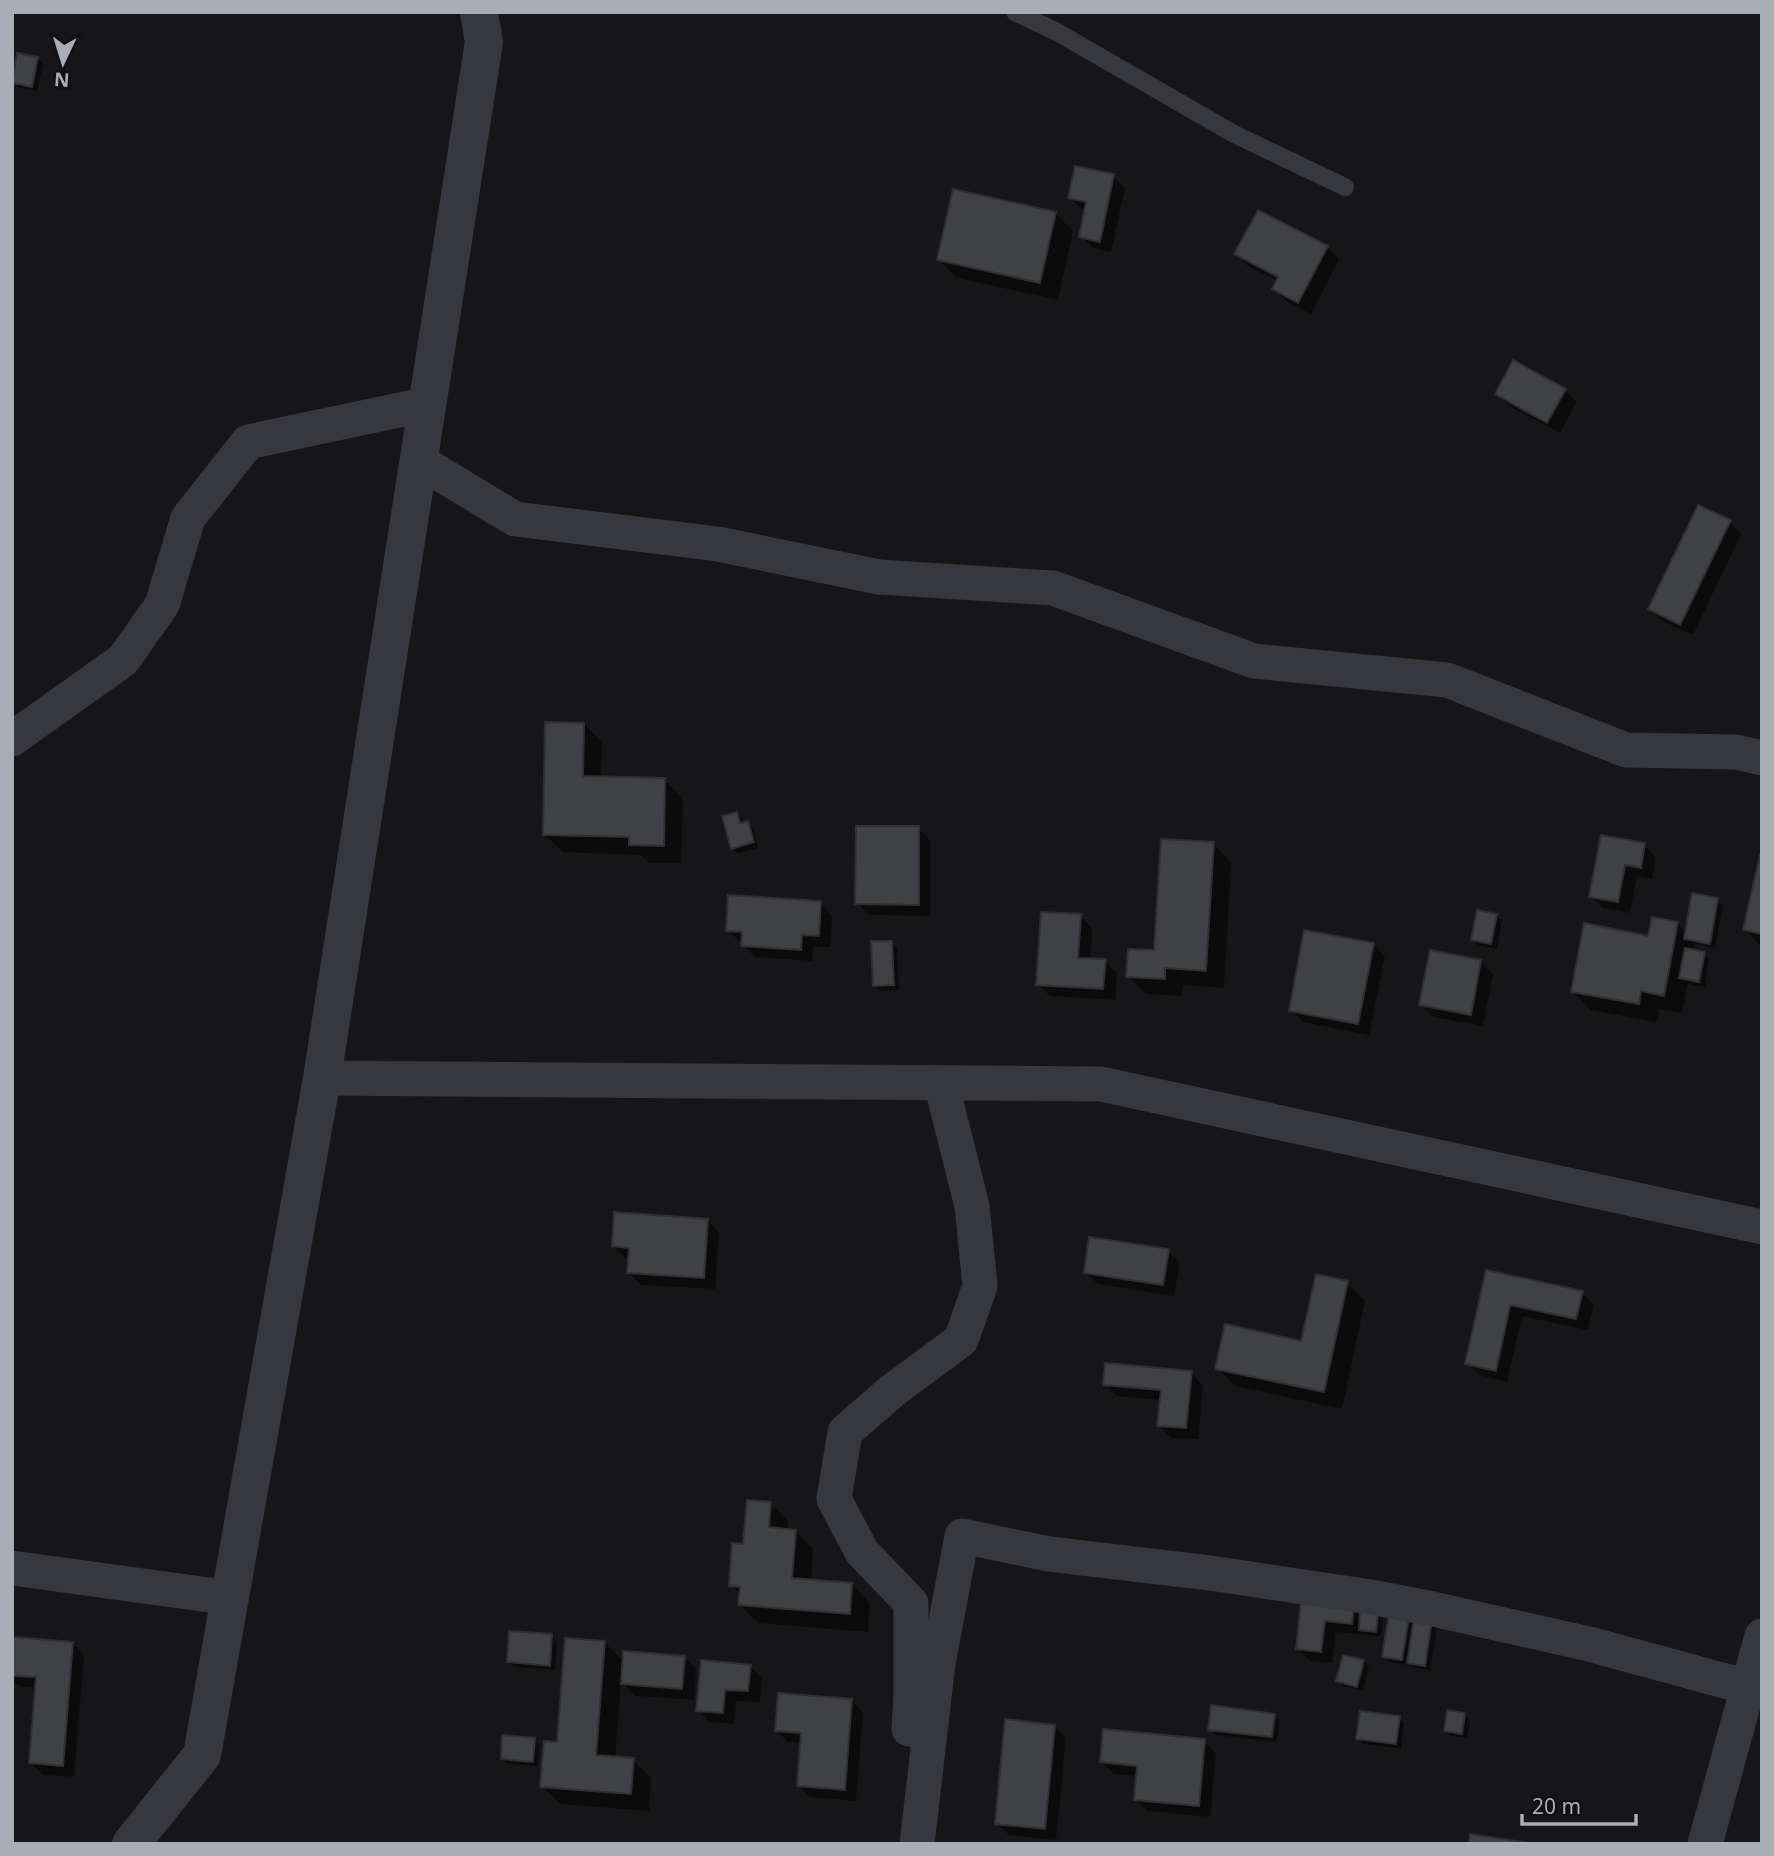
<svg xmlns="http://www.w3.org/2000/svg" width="1774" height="1856" viewBox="0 0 1774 1856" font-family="'Noto Sans',sans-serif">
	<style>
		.shadow { fill: #0007 }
		.building { fill: #404145; stroke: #303034; stroke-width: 2 }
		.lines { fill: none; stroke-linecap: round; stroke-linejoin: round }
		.service { stroke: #37383d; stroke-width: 18 }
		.minor { stroke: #37383d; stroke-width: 35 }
		.tertiary { stroke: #37383d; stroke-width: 38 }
	</style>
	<rect width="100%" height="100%" fill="#161618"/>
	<path class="shadow" d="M37 59 43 64 37 91 19 88 13 83Z
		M1113 176 1125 188 1111 252 1093 248 1081 236 1086 210 1082 209 1070 197Z
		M1055 213 1073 231 1058 300 957 278 939 260Z
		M1327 247 1339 259 1311 314 1286 301 1274 289 1278 281 1248 266 1236 254Z
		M1565 390 1577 402 1560 433 1509 406 1497 394Z
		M1730 522 1741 534 1693 635 1662 621 1650 609Z
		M584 724 602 742 601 779 664 780 683 798 681 863H649L640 855 563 852 544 834Z
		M737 814 742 819 744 824 748 823 753 828 758 848 738 853 732 848Z
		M918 828 930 840V916L869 915 857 903Z
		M1213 844 1231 862 1224 988 1183 985 1182 996 1146 994 1128 976 1156 952Z
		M1644 845 1656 857 1652 879 1637 876 1630 913 1603 908 1591 896Z
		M1762 857V947L1745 930Z
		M1717 900 1723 906 1715 948 1695 944 1694 952 1704 954 1709 959 1705 987 1688 984 1682 1013 1659 1009 1656 1022 1591 1010 1573 992 1650 938 1678 924 1687 933Z
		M820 903 832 915 831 947H813L812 961 755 957 743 945V942H740L728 930Z
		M1496 915 1502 921 1497 949 1478 945 1473 939Z
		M1080 916 1092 928 1090 960 1105 961 1117 973 1115 1000 1050 996 1038 984Z
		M892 943 897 948 899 990 880 991 874 985Z
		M1373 944 1385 956 1369 1035 1303 1022 1291 1010Z
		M1481 962 1493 974 1483 1026 1433 1017 1421 1005Z
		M707 1220 719 1232 715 1289 641 1285 629 1273 630 1258H625L613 1246Z
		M1168 1251 1180 1263 1174 1296 1098 1284 1086 1273Z
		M1487 1272 1582 1293 1594 1305 1588 1330 1522 1316 1507 1382 1479 1375 1467 1363Z
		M1347 1283 1365 1301 1342 1409 1235 1386 1217 1368 1302 1343Z
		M1191 1373 1203 1385 1198 1439 1171 1438 1159 1426 1161 1400 1117 1396 1105 1384Z
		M770 1503 788 1521V1531H795L813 1549 811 1582 852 1585 870 1603 868 1632 758 1623 740 1605 741 1595 731 1585 744 1545Z
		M1304 1594 1378 1613 1383 1619 1381 1636 1366 1635 1364 1633 1363 1635 1336 1632 1332 1663 1310 1661 1298 1649Z
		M1392 1610 1437 1627 1430 1670 1414 1668 1407 1661V1665L1390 1662 1384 1657Z
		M551 1636 557 1642 555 1670 514 1667 509 1661Z
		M12 1639 72 1643 84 1655 74 1777 43 1775 31 1763 37 1688 19 1686 12 1680Z
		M605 1643 624 1662 684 1657 696 1669 694 1700 635 1696 621 1682 615 1758 633 1760 651 1778 649 1811 560 1804 542 1786 558 1744Z
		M1364 1661 1369 1667 1363 1691 1343 1686 1338 1680Z
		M750 1666 762 1678 760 1702 736 1701 735 1724 710 1722 698 1710Z
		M851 1700 863 1712 856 1801 810 1797 798 1785 802 1743 788 1742 776 1730Z
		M1464 1714 1470 1720 1467 1738 1451 1736 1446 1731Z
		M1274 1715 1280 1721 1277 1742 1215 1735 1210 1729Z
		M1399 1718 1404 1723 1401 1749 1363 1744 1358 1738Z
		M1054 1726 1066 1738 1056 1840 1009 1835 997 1823Z
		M534 1740 540 1745 538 1766 508 1764 502 1759Z
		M1204 1741 1216 1753 1210 1817 1148 1811 1136 1799 1138 1776 1114 1774 1102 1762Z"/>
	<path class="building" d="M17 53 38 57 32 87 12 83Z
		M1075 166 1114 174 1100 242 1079 237 1086 202 1068 198Z
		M953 189 1056 212 1040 283 937 260Z
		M1258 210 1328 246 1298 303 1272 289 1278 277 1234 254Z
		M1513 360 1566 389 1547 423 1495 394Z
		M1698 505 1731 520 1680 625 1648 609Z
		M545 722 584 723 583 776 665 778 664 846 629 845V837L543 835Z
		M737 812 740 823 748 821 754 842 731 849 722 816Z
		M856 826H919V905L855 904Z
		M1601 835 1645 843 1641 868 1625 865 1618 902 1589 897Z
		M1161 839 1214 842 1206 971 1165 968V979L1126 977 1128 949 1154 950Z
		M1760 855H1762V934L1743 930Z
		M1692 893 1718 898 1710 944 1684 939Z
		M728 895 821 901 819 936 802 935 801 950 741 946 742 932 726 931Z
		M1477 910 1497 914 1491 944 1471 940Z
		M1041 912 1081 914 1078 958 1106 959 1103 989 1036 985Z
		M1652 917 1678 922 1664 996 1641 991 1639 1004 1571 992 1584 923 1648 936Z
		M1304 930 1374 943 1358 1024 1289 1011Z
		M871 941H892L894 985 873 986Z
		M1685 948 1705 952 1699 982 1679 978Z
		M1430 950 1481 960 1471 1015 1419 1005Z
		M614 1212 708 1219 704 1278 627 1273 629 1248 612 1246Z
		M1089 1237 1169 1249 1163 1285 1084 1273Z
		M1486 1270 1583 1291 1576 1319 1510 1305 1496 1371 1465 1364Z
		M1316 1274 1348 1281 1324 1392 1215 1369 1225 1324 1301 1341Z
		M1105 1363 1192 1371 1186 1428 1157 1426 1161 1390 1103 1385Z
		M747 1500 771 1502 769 1527 796 1530 792 1578 852 1583 850 1614 738 1605 740 1587 729 1586 732 1543 743 1544Z
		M1302 1592 1355 1598 1352 1624 1325 1621 1321 1652 1296 1649Z
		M1390 1608 1410 1611 1402 1660 1382 1657Z
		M1360 1610 1378 1612 1376 1632 1359 1630Z
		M1414 1617 1432 1620 1425 1666 1407 1663Z
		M509 1631 552 1634 550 1666 507 1662Z
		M12 1637 73 1642 63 1766 29 1763 36 1677 12 1676Z
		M565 1638 605 1641 596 1755 634 1758 631 1794 540 1787 544 1741 557 1742Z
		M623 1651 685 1656 682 1689 621 1684Z
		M1343 1655 1364 1660 1357 1687 1336 1681Z
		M701 1660 751 1665 748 1691 725 1690 723 1713 696 1711Z
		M778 1693 852 1699 845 1790 797 1786 801 1733 775 1731Z
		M1211 1705 1275 1714 1272 1737 1208 1730Z
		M1447 1710 1465 1713 1462 1734 1444 1731Z
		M1360 1711 1400 1716 1396 1744 1356 1739Z
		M1005 1719 1055 1725 1045 1829 995 1824Z
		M1103 1729 1205 1739 1199 1806 1134 1800 1137 1766 1100 1762Z
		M502 1735 535 1738 533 1762 501 1759Z
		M1470 1834 1536 1844H1469Z"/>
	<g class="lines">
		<path class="service" d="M1015 12 1057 32 1234 134 1345 187"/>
		<path class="minor" d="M419 461 515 519 718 544 879 577 1053 588 1254 661 1447 680 1626 750 1736 752 1762 758
			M12 739 123 660 162 605 188 518 248 442 428 404
			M322 1078 1101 1084 1762 1227
			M12 1568 231 1598
			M909 1729 911 1694V1603L862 1552 834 1499 845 1432 892 1391 961 1340 980 1286 972 1206 941 1083
			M917 1844 938 1663 962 1536 1049 1554 1210 1573 1371 1597 1433 1609 1589 1644 1762 1691
			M1705 1844 1762 1636"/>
		<path class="tertiary" d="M131 1844 202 1755 322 1078 484 42 479 12"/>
	</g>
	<rect width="1774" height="1856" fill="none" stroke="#a8adb8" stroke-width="28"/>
	<g transform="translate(63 63) rotate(184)" stroke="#111113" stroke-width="5" paint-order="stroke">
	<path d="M0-5L12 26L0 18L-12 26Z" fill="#a8adb8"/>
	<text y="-10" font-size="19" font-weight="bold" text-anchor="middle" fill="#a8adb8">N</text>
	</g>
	<path d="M1522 1814v10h114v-10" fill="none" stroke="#a8adb8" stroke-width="3.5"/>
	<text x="1532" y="1814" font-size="21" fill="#a8adb8" stroke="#111113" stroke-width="5" paint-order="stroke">20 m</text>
</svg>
